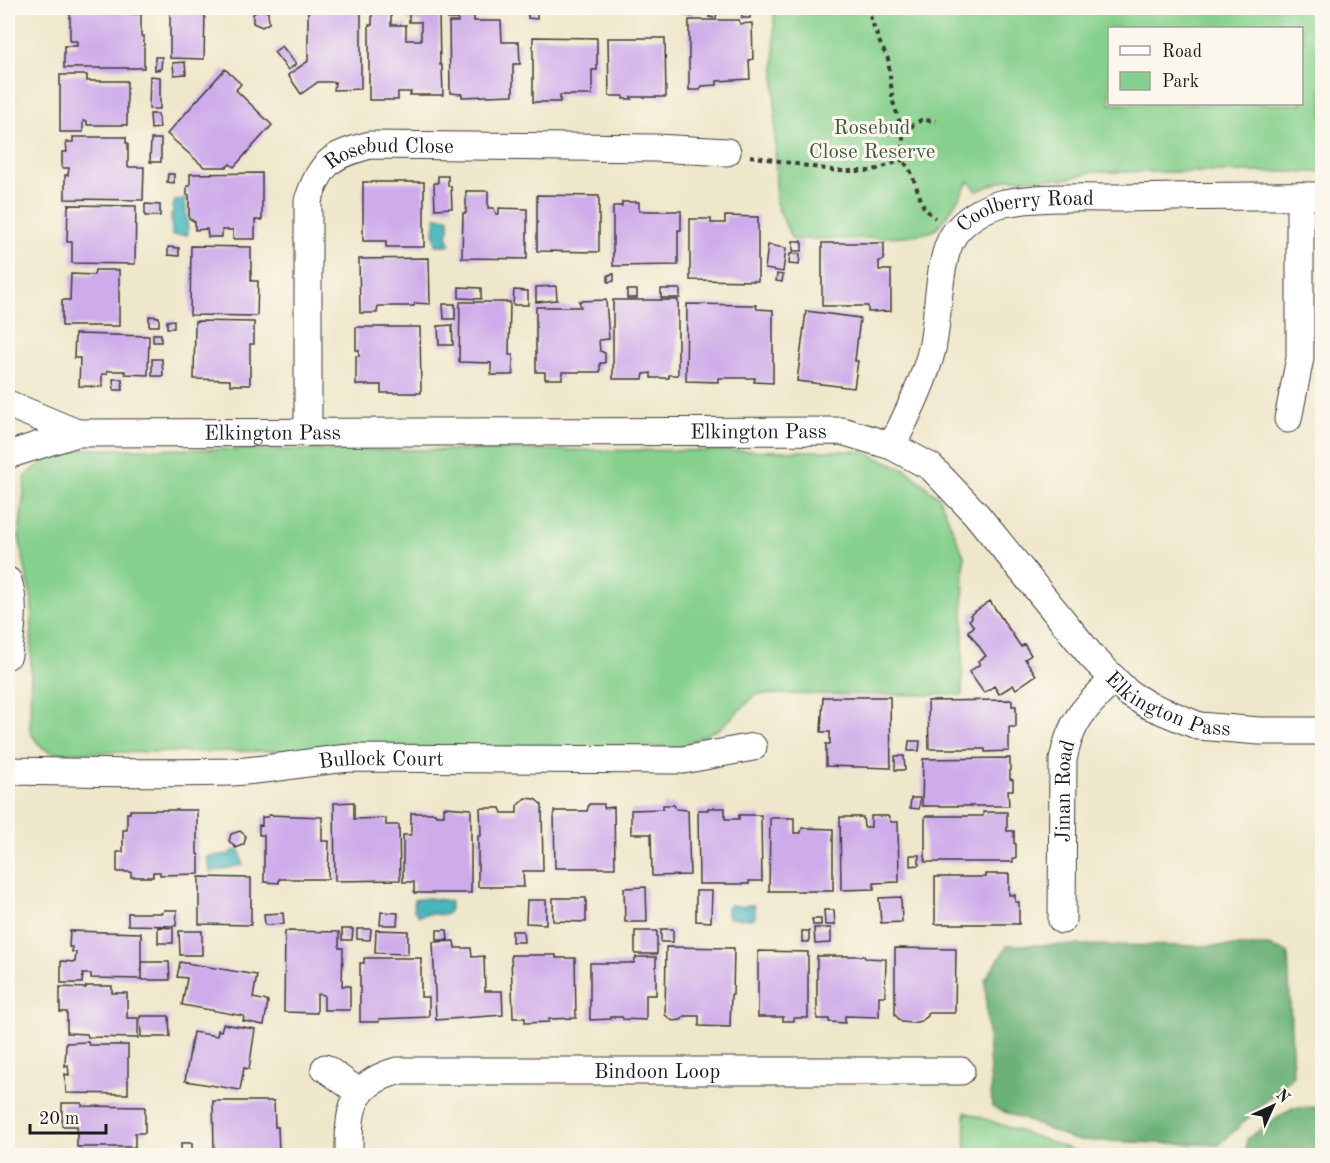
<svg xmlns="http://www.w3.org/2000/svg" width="1330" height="1163" viewBox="0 0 1330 1163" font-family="'Old Standard TT',serif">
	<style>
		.green { fill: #86d08d; stroke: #517654; stroke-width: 1.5; fill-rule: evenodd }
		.forest { fill: #6cb278; stroke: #44674a; stroke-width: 1.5 }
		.water { fill: #47b6bf; stroke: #32696e; stroke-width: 1.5 }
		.building { fill: #ceabea }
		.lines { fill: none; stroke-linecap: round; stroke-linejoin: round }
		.minor-casing { stroke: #3c3a36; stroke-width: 29 }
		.path { stroke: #3c3a36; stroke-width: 4; stroke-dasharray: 4.5 4.5; stroke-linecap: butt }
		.minor { stroke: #fff; stroke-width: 27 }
		.labels { text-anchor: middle; stroke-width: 6; stroke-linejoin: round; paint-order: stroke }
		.park-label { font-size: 21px; fill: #415b44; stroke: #fbf7ec }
		.street-label { font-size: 21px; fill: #1c1c1c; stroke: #fbf7ec }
	</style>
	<rect width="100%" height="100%" fill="#fbf7ec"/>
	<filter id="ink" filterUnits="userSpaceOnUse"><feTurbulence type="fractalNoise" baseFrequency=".0167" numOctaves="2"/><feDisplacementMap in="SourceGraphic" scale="12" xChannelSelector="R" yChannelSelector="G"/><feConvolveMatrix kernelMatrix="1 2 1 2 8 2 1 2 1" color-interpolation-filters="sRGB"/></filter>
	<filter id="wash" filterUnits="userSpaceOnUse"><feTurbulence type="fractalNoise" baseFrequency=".008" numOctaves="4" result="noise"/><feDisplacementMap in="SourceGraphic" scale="24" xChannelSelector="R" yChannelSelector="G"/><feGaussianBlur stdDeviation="1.35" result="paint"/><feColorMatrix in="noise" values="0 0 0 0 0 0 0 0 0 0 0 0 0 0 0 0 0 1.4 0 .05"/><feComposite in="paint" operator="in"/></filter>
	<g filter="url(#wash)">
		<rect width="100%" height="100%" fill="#efe7cb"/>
		<path class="green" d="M774 8H1322V172H1093L1066 179H1007L977 191 969 181C962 192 944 224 934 230 920 240 816 239 792 239L776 203ZM1302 28V104H1110V28Z
			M85 449 861 451 905 469 939 497 964 556 962 695 757 694 720 728 680 747 52 753 40 746 30 732 32 602 19 536 26 476 50 456Z
			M965 1112 1087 1155H966Z"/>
		<path class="forest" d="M1008 945 1268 946 1288 952 1293 1076 1219 1145 1075 1140 992 1107 985 980Z
			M1319 1107 1320 1155H1246L1247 1139 1292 1108Z"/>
		<path class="water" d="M185 198 188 232 187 235H172L171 214 174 211 172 209 175 201Z
			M436 217 449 218V229L447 234 450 245H436L434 232Z
			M240 850 243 865 210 872 207 857 230 854 233 851Z
			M428 898 450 901C452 925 437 908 419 916L414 910V900Z
			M731 905 744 907 747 905H754L755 917 753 919 729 918 727 915V907Z"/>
		<g id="blocks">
			<path class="building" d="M372 8H391V25H406V40H421V22H409V12H439L440 65H442L443 95H410L411 92H398V100H369V25H372Z
				M457 8V19H448V9Z
				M537 8V19L528 18V9Z
				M70 9H131V14H141V36H144V68H64V46H77V41H70Z
				M260 9 268 12 269 23 262 27 253 23V14Z
				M692 9 693 16H687L686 10Z
				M458 10H474V21H501L502 42H519L520 64H513V95L462 97V94L450 93 449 22H458Z
				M308 11 361 12V89L334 90 335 82H318L301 94 288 75 308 61Z
				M710 11 717 12 716 18 709 17Z
				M742 11H750V18H742Z
				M170 12 205 13 204 59 170 58Z
				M689 20H739L740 24 752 23 753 59 749 60 750 79 717 81V85L702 86 700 90H689Z
				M533 37 597 38V70H592V95H560V102H533Z
				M608 38H665L666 97H631L632 99H623V96H609Z
				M282 46 296 64 288 70 274 52Z
				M155 57H162L161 69 155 70Z
				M185 62 186 74 174 75 173 63Z
				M225 69 241 84 236 90 272 125 234 167 230 164 227 167H204L167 134Z
				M60 75H87V81H127V125H87V121H83V132H60Z
				M150 76 160 77V109H149Z
				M150 114H158L160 128 151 129Z
				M73 137H126V143H128V167H144L143 200 65 199V175H68L69 168H62V152H67L66 142H73Z
				M151 139H161V162H150Z
				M262 173V220H255V239H233V230H222V237H208L207 229 195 230V222L189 218V195H187V186H190V174Z
				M168 174H174V183L167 182Z
				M438 176H448V186H451L452 208 435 209 434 183H438Z
				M363 182H424V247H386V241H363Z
				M466 191H488V208H494L496 214H499V208L527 209V259L462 258 463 213H466Z
				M537 195 599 196V252L537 251Z
				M622 202H639V211H681V230H678V265L613 266V206H622Z
				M145 204 160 205V216H145Z
				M68 205 136 206 135 264 72 263V242H67Z
				M725 216 758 217V281L690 280V219H711V223H725Z
				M793 241H802V251H793Z
				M822 243H884V260L879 261V270H891V311L868 312V306H822Z
				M768 245 786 248 783 272 765 269Z
				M191 246 251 247V281H258L257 316 190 315Z
				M168 247 179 248V256L168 255Z
				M790 254H800L799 265 789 264Z
				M429 258 430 304 415 303 414 306H378L377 313H360L359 259Z
				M95 270H119V326H62V300H70L71 274 94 275Z
				M614 274V281L608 282V275Z
				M777 274 783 275 782 282 776 281Z
				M556 286 557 300 536 302V287Z
				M459 287 481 288V299L459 298Z
				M661 289H680V298H661Z
				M514 290 528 291V305H513Z
				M627 290H637V298H627Z
				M606 300 609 339 599 340 600 351 605 353V363H600V372H562V379H545V372H536V307H581L579 301Z
				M613 300H678V375H669V378H651V373L644 374 643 379H613Z
				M460 302H510L509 355H513V375H491V363L459 362Z
				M443 304H455V319H444Z
				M687 304 756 305 757 309 773 310V383L754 382 755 378H718V382L686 381Z
				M806 311 860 318 855 361H858L854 388 797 381Z
				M149 316 159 317V326H149Z
				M174 320V328H167V321Z
				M195 321 254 322V344H250V385H230V380L194 379Z
				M452 325 453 345H439L438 326Z
				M356 327H420L421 393H381V385H356V356H359V350H356Z
				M75 334 149 336 148 375 125 374V371H107V374H102V387L79 386 80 358H74Z
				M153 334H161V342H153Z
				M152 359H162L163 376H152Z
				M113 379H122L123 390H114Z
				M990 601 1021 647 1024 644 1031 655 1025 659 1036 675 1016 689 1013 685 999 694 994 686 984 693 969 672 980 664 978 661 986 656 968 631 974 627 969 620 972 618 970 615Z
				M823 697H890L891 768 826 766V744H830V732H821Z
				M1012 700V706H1016V727H1009V751L985 752V749H929L928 701Z
				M909 741H920L919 751H908Z
				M895 756H904L905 770H895Z
				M1010 758V779L1013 780V790H1008L1009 806H922L923 759Z
				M525 798 535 799 542 805 543 871H523L524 887H478V836H481L480 808H500L502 813H517V806Z
				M911 798H920L919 809 910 808Z
				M354 802V819L386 818V825H399L400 880 335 881 334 803Z
				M589 804H604V808L614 807 615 868H555L554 811H587Z
				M663 805H674L676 809 688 810 690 875 652 876 651 834H631V810L663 809Z
				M444 807 471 809V893H414V882H403V835H411V813H435L436 815H444Z
				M708 808H725V819H739V815H761L762 881H749V884H699L698 810H708Z
				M130 810H197V854L199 855V874L160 875V872H153V877H131V872H117V852H123V830H127V813H130Z
				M983 812H1007V831H1014V843L1016 844V858H1013V862H925V816H983Z
				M269 815 322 817V841H329L328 879H279V883L264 882V835H259V825L262 826V817H268Z
				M871 816H888L891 822H898L899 882 874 883V889L841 890 840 817H863L864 827H871Z
				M770 818H794V833H801L802 828 833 829V891H769Z
				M240 831 246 836 244 844 236 848 229 841 231 834Z
				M910 855H919V865L910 866Z
				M986 874H1009V895H1015V902H1019V924H935V877H986Z
				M199 877 251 878V925L199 924Z
				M646 887 647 922H625L624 888Z
				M696 891H712L711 922 696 921Z
				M901 897 902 922 881 923 879 898Z
				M553 898H586V922L553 921Z
				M527 900H546V924L526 923Z
				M164 910H177L176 926 128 925V913H163Z
				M824 910H834L835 925H825Z
				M381 912 398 913 397 925H380Z
				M283 913 284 924 265 925 264 914Z
				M812 919H821V925H813Z
				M158 927 173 928V943H158Z
				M814 928H831V943L815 944Z
				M342 929H353L352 940H342Z
				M357 929H371L370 940 357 939Z
				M661 929H673V942H661Z
				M376 930 408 931V954L375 953Z
				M437 930H447L448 940H437Z
				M70 931 141 933V979L91 978V974H83L82 983H61V961L75 962 76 952H72V947H69Z
				M179 931H202V955H180Z
				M285 931 339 932V948H343L342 986H350V1010H324V995L317 994V1013L284 1012Z
				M512 931H523L524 942H512Z
				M635 931H657V954H635Z
				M802 931H809V942H802Z
				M454 941 455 948H471L472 957 484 956 485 991H502L503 1015 436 1020 433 942Z
				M666 947 734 948 733 995H731L730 1027 699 1026V1016H685L681 1020 673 1021 665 1015Z
				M895 948 956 949 955 1013H928V1016L921 1021 912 1023 902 1022 895 1015Z
				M758 951 808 952V1018H794V1021H783V1017H758Z
				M511 955H556V958H575L576 1018 549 1019V1022L525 1023V1018H513Z
				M817 956H864L865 958 886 959 885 996H879V1017L845 1016V1023L829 1022V1019H817Z
				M636 957H656V995H646V1020L623 1019 622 1017H611V1019L590 1020V963H634Z
				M364 958H421V997H429V1017L379 1019V1022H360V963H364Z
				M142 962H169L170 980H142Z
				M180 962 257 975 253 998 268 1001 264 1025 243 1021 244 1016 182 1005 187 978 177 977Z
				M86 986H112V993H127V1018H138V1038L88 1037 87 1034 67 1033V1012H60V987L86 988Z
				M140 1016H169L170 1037H141Z
				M223 1024 255 1029 249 1069 244 1068 240 1090 185 1081 193 1032 217 1036 218 1030 221 1031Z
				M88 1042 89 1045H128V1094L66 1093 65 1074 69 1075 68 1065 65 1066 66 1043Z
				M213 1101H274L275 1127H278L279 1152H219V1149H214Z
				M62 1103H82V1106L145 1107V1133H135V1147H77V1126H62Z
				M181 1143H192V1154L181 1153Z"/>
		</g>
	</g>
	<g filter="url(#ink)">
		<use href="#blocks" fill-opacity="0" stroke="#3c3a36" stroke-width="1.5"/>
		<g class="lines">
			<defs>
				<g id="minor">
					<path d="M8 404 77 433"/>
					<path d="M1288 419 1300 358V196"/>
					<path id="s1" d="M308 432V201C322 161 330 156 370 145L656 148 727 152"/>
					<path id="s2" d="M892 446C907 415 924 382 932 349 939 318 937 258 955 233 965 220 983 208 1000 204 1036 196 1084 198 1122 198 1189 197 1256 195 1322 196"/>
					<path id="s3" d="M8 455 77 433 842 431 892 446 931 467 976 514 1092 657 1128 693 1148 705 1199 726 1259 731H1322"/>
					<path d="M8 581C16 605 11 631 8 655"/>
					<path id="s4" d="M8 771C82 772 157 774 232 772 272 770 311 761 350 758L683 760 753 747"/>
					<path id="s5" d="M1062 920 1063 760C1071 719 1085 708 1114 679"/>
					<path d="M325 1068 360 1093"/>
					<path id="s6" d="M349 1156C349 1112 348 1085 397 1071H961"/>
				</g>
			</defs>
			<use href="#minor" class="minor-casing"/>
			<path class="path" d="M865 8 870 16 879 41 888 59 893 102 903 132V160L911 172 924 208 935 218
				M903 132 921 120 936 121
				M750 156 837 171H871L903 160"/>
			<use href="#minor" class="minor"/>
		</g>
	</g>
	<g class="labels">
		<g class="park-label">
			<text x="872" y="134">Rosebud<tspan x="872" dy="24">Close Reserve</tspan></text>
		</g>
		<g class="street-label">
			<text dy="7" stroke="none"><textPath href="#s1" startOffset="338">Rosebud Close</textPath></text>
			<text dy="7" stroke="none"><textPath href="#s2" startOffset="302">Coolberry Road</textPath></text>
			<text dy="7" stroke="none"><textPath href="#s3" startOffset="754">Elkington Pass</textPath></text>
			<text dy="7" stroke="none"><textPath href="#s3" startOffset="268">Elkington Pass</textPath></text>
			<text dy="7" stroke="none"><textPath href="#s3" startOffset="1276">Elkington Pass</textPath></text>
			<text dy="7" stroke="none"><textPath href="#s4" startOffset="374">Bullock Court</textPath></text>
			<text dy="7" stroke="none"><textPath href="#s5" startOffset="129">Jinan Road</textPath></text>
			<text dy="7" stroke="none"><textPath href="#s6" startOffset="369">Bindoon Loop</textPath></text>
		</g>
	</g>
	<rect width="1330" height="1163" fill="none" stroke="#fbf7ec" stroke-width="30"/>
	<rect x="1108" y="27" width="195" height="78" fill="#fbf7ec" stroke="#a29f99" stroke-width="1.5"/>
	<rect x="1120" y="46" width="30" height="9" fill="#ffffff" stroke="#a29f99" stroke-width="1.5"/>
	<text x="1162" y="57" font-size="18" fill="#1c1c1c">Road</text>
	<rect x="1120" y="72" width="30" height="18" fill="#86d08d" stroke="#a29f99" stroke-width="1.5"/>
	<text x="1162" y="87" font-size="18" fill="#1c1c1c">Park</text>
	<g transform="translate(1273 1106) rotate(45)" stroke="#fbf7ec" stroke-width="4.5" paint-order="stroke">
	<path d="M0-4.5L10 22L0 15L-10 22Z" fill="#1c1c1c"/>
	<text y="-9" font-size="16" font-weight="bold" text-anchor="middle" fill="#1c1c1c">N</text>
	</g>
	<path d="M30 1124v9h76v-9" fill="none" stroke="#1c1c1c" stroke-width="3"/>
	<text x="39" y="1124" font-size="18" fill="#1c1c1c" stroke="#fbf7ec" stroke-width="4.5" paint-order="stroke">20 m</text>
</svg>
